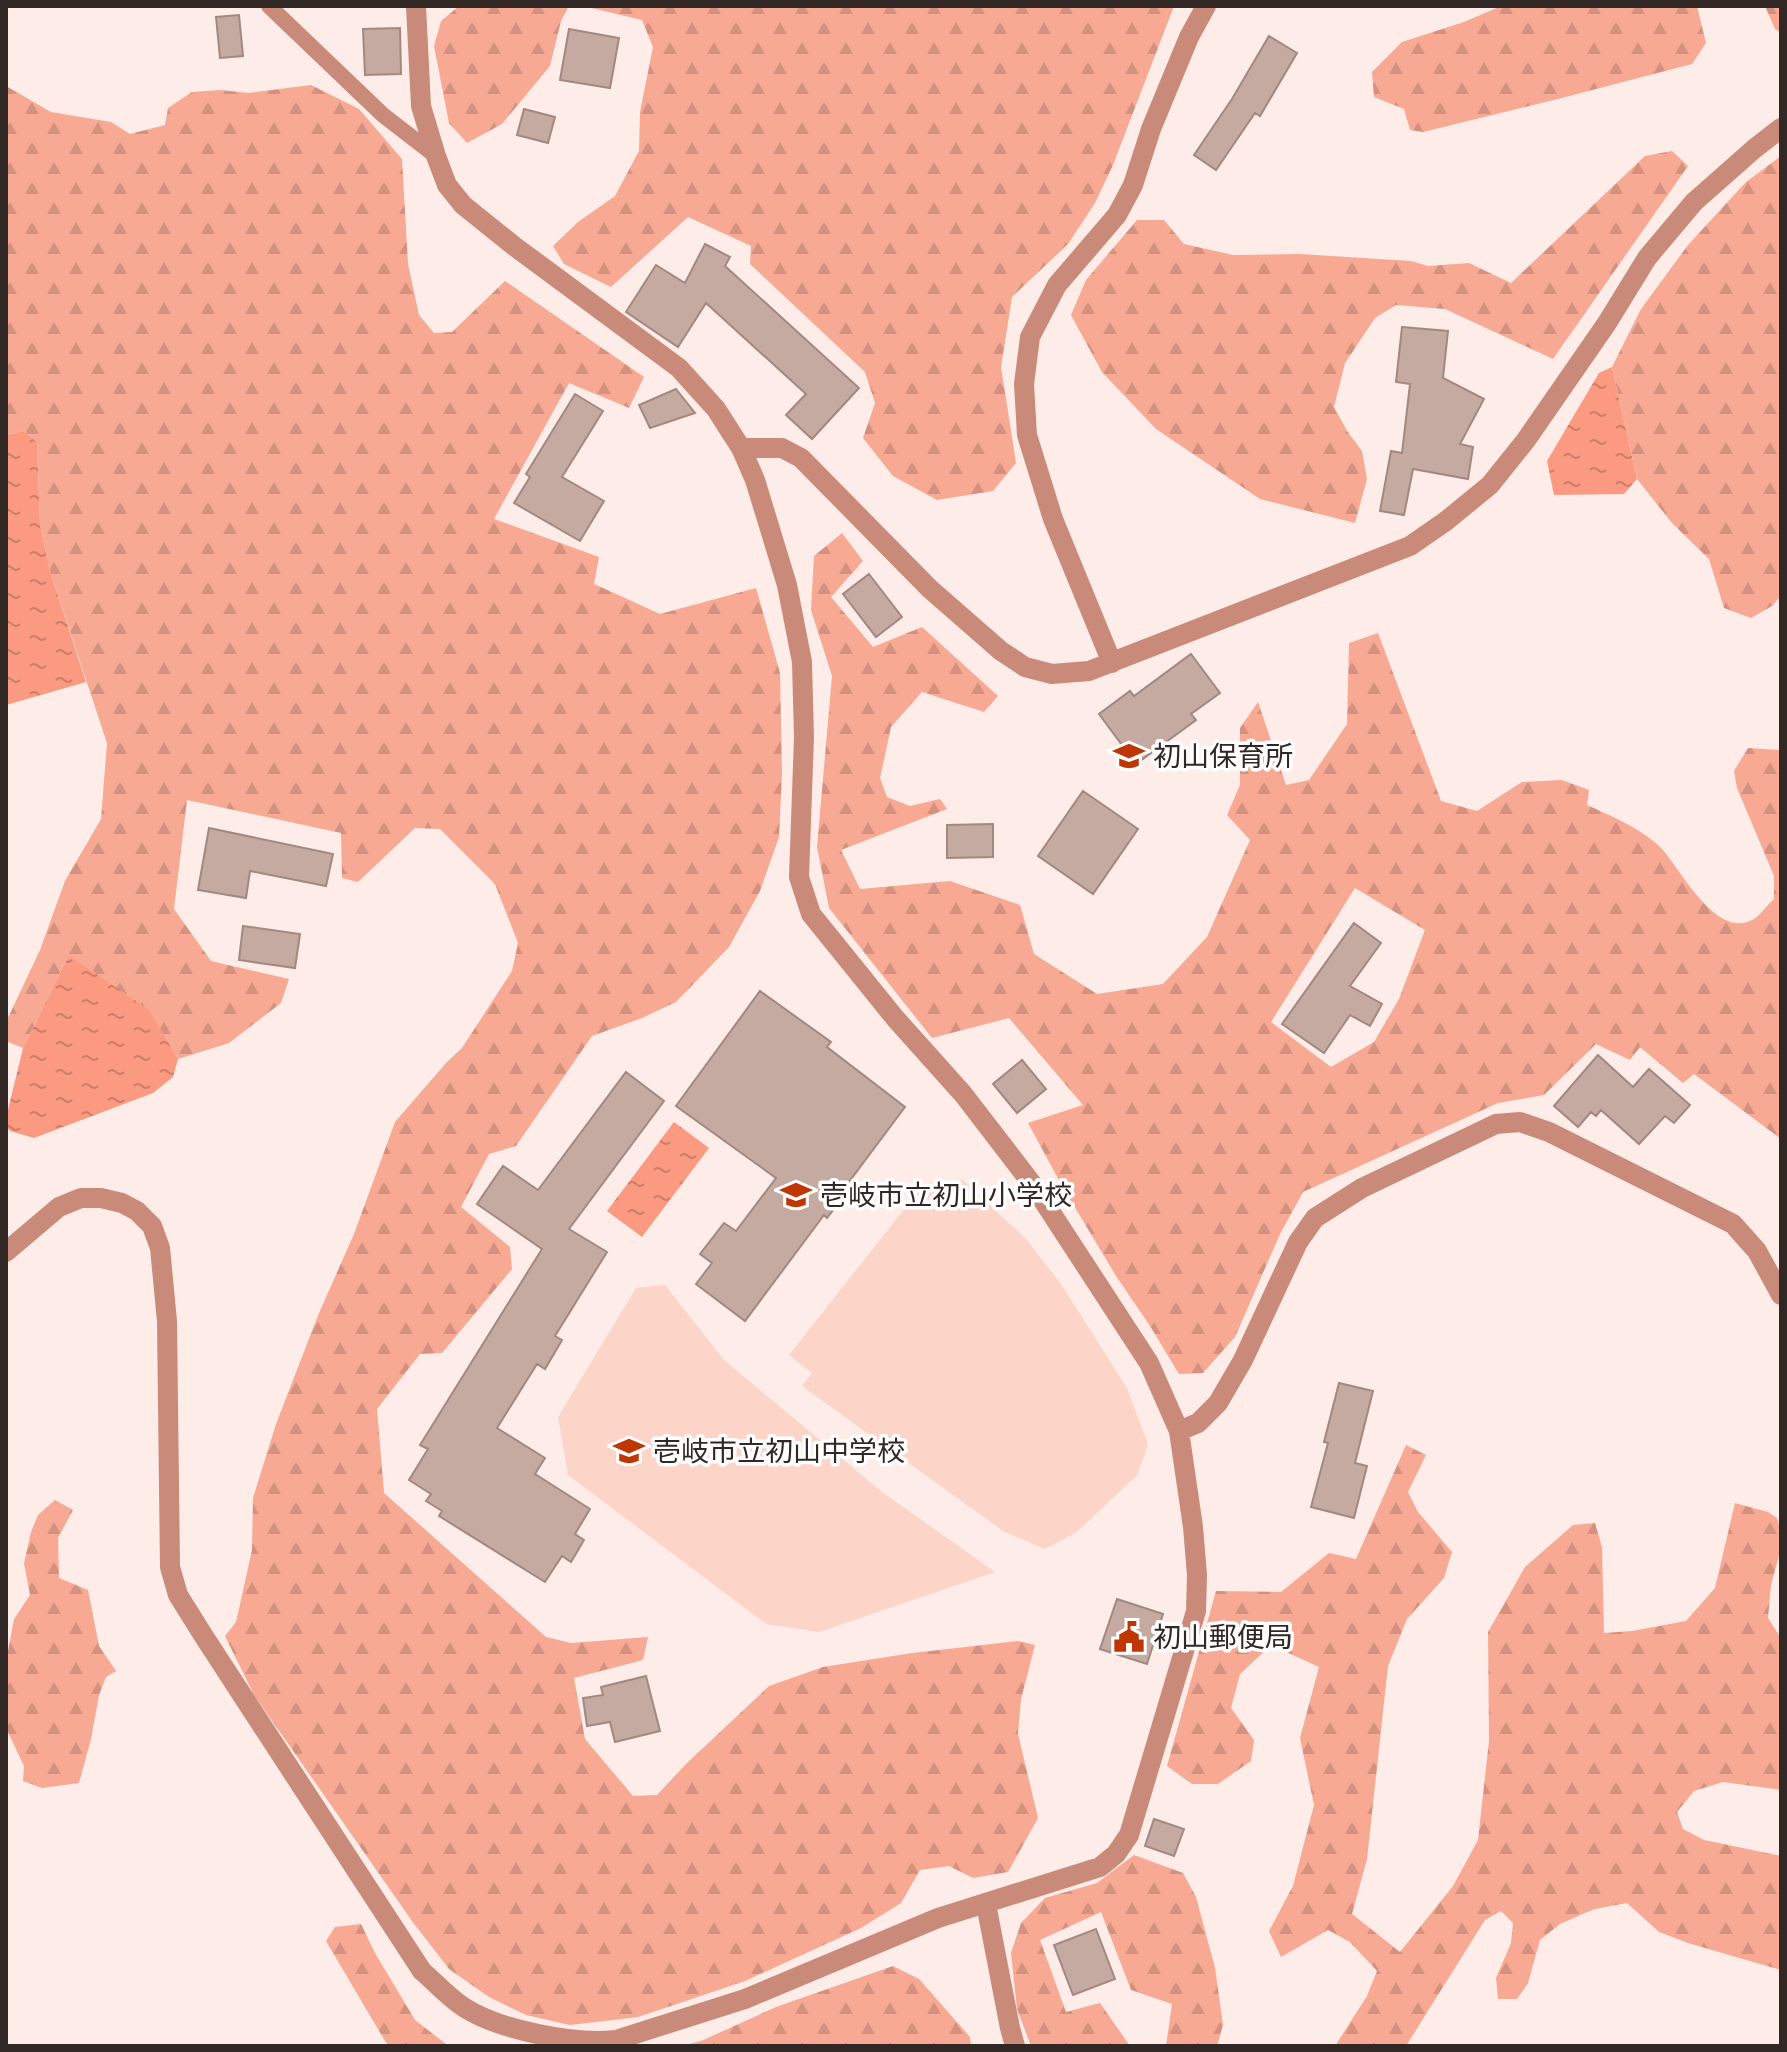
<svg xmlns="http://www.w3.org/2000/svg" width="1787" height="2052" viewBox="0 0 1787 2052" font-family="Spectral,'Noto Sans JP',serif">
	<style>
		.forest { fill: url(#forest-firs); fill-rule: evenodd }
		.pitch { fill: #fdd4c8 }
		.water { fill: url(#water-ripples) }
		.building { fill: #c5aaa2; stroke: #a28880; stroke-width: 2 }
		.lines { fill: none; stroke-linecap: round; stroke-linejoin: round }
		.lane { stroke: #ca8a79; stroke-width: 16 }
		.street { stroke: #ca8a79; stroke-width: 20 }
		.labels { text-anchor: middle; stroke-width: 7; stroke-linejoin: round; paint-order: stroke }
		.poi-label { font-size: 28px; fill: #312724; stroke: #fff; text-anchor: start }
	</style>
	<defs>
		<pattern id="forest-firs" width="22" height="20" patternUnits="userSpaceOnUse" patternTransform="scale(2)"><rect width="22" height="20" fill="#f7a993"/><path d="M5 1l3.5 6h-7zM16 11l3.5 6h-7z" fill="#d4917f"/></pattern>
		<pattern id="water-ripples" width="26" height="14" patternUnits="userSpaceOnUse" patternTransform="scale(2)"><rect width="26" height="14" fill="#fb9a80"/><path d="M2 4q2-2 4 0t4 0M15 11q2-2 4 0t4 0" fill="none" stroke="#cc7e69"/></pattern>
	</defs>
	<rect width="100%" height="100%" fill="#fdece7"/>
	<path class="forest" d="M459 6H569L561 21 550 66 502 124 467 143 449 123 434 46 441 21Z
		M583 6H1174L1113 165 1095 203 1068 244 1012 297 1001 367 1016 463 993 491 937 500 893 476 863 438 875 403 865 372 750 264 751 246 688 217 611 287 564 264 553 246 578 222 615 196 639 151 640 112 653 47 642 20Z
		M1501 6H1697L1706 43 1692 64 1554 100 1423 132 1410 130 1404 109 1374 97 1372 72 1402 42 1464 22Z
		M1765 6H1781V33L1775 29Z
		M311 85 359 109 402 159 408 264 419 315 434 333 452 332 505 281 644 377 629 408 569 383 494 519 599 557 594 584 660 614 756 588 780 673 782 774 779 837 760 891 729 947 676 1002 642 1018 592 1036 516 1146 489 1154 461 1207 510 1247 512 1269 442 1353 420 1354 377 1409 384 1493 546 1637 571 1643 648 1637 643 1660 574 1678 585 1739 633 1796 657 1795 686 1764 769 1686 823 1667 912 1653 1018 1641 1035 1645 1021 1699 1018 1734 1038 1818 1008 1872 973 1878 949 1866 920 1870 901 1903 861 1928 745 1981 638 2017 570 2025 526 2015 489 1997 449 1969 412 1921 254 1695 225 1636 236 1622 252 1550 253 1498 276 1424 319 1313 354 1234 395 1122 446 1063 462 1048 512 971 518 943 495 884 440 829 415 828 358 882 342 878 341 833 187 800 174 909 211 961 289 979 281 1003 229 1043 178 1059 148 1010 69 955 23 1048 6 1041V1022L40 950 65 881 101 819 107 743 50 571 40 525 37 442 24 431 6 435V86L51 112 111 122 130 134 165 125 168 108 192 92 220 90 249 93Z
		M1672 151 1688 166 1553 359 1445 309 1396 305 1375 318 1345 363 1334 407 1347 431 1362 451 1367 479 1355 523 1260 499 1156 429 1102 372 1071 315 1086 280 1137 220H1164L1184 244 1233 255 1300 254 1411 261 1428 266 1469 263 1511 283 1645 156Z
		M1781 156V596L1772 606 1751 618 1724 608 1709 559 1672 523 1637 479 1612 367 1641 309 1688 245 1746 182Z
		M842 533 863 561 831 597 873 647 922 627 998 696 984 712 922 692 891 727 880 778 887 797 910 806 940 799 947 809 841 850 860 889 950 881 1020 905 1034 954 1097 994 1163 984 1207 937 1250 840 1227 815 1240 785V728L1258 702 1286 785 1309 780 1347 724 1349 643 1378 633 1441 801 1477 811 1522 782 1562 780 1589 790 1587 805C1611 816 1643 829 1662 849 1681 870 1716 939 1752 920 1760 916 1767 905 1774 899V876L1737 788 1734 771 1748 748 1781 750V1139L1694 1074 1683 1083 1640 1047 1630 1060 1596 1044 1544 1095 1498 1103 1303 1192 1280 1234 1235 1337 1203 1373 1179 1374 1150 1326 1116 1276 1061 1184 1028 1123 1083 1105 1009 1018 932 1038 829 908 817 847 832 676 811 610 814 556ZM1355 888 1425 930 1399 999 1374 1042 1331 1067 1271 1022Z
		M1406 1445 1426 1455 1408 1492 1418 1512 1452 1552 1444 1578 1407 1619 1388 1666 1367 1859 1352 1914 1400 1952 1453 1886 1478 1840 1489 1741 1488 1632 1525 1567 1573 1525 1595 1523 1602 1547 1604 1633 1632 1631 1686 1621 1715 1588 1735 1503 1768 1512 1777 1518 1781 1531V1548L1771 1585 1768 1618 1781 1638V1790L1723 1782 1694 1791 1677 1812 1683 1829 1704 1840 1781 1856V1970L1688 1943 1659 1932 1627 1903 1595 1909 1585 1913 1560 1924 1540 1940 1528 1983 1517 1999H1498L1496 1978 1511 1943 1513 1923 1501 1911 1485 1920 1406 2046H1335L1367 1996 1377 1971 1350 1942 1328 1930 1281 1957 1269 1931 1293 1886 1314 1805 1300 1738 1319 1667 1271 1645 1240 1674 1231 1708 1254 1740 1251 1761 1218 1784H1192L1167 1766 1216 1591 1281 1592 1329 1553 1356 1559Z
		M55 1500 73 1510 58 1538 59 1578 88 1590 99 1646 116 1671 106 1677 99 1695 91 1739 79 1783 42 1788 23 1781 24 1766 6 1728V1662L14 1619 30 1595 24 1563 31 1532 38 1515Z
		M1134 1855 1183 1873 1196 1897 1215 1968 1223 2025 1217 2046H1166L1172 2004 1131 1990 1101 1912 1040 1940 1066 2012 1100 2003 1130 2046H1031L1017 2009 1011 1953 1021 1923 1045 1898 1097 1883Z
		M361 1924 375 1953 415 2020 446 2044 451 2046H389L385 2041 326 1941 335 1927Z
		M893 1966 919 1979 970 2037 971 2046H682L701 2041 776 2007Z"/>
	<path class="pitch" d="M963 1180 1026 1239 1061 1284 1127 1388 1148 1445 1137 1475 1077 1532 1045 1549 1003 1531 802 1386 812 1373 789 1355 924 1184Z
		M665 1285 724 1360 882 1492 995 1572 819 1632 766 1624 568 1475 558 1417 636 1288Z"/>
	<path class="water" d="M1612 367 1637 479 1624 494 1554 495 1547 461 1599 373Z
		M24 431 37 442 40 525 50 571 86 682 6 705V435Z
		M69 955 149 1010 178 1059 173 1077 153 1093 34 1138 10 1131 6 1126V1118L23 1048Z
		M674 1122 709 1148 642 1237 607 1211Z"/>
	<path class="building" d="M239 15 243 56 220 58 216 17Z
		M400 28 401 74 365 75 363 29Z
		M569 29 619 38 610 88 560 80Z
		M1269 36 1297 53 1260 116 1255 113 1216 170 1194 155 1232 99Z
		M524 109 555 117 548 143 517 135Z
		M705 244 730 257 725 266 859 388 812 439 786 415 806 394 706 303 678 347 626 312 656 265 685 283Z
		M1402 327 1448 331 1443 378 1484 399 1460 444 1473 447 1468 479 1413 469 1404 515 1380 511 1391 451 1402 453 1410 384 1396 382Z
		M676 389 695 413 650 428 639 405Z
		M575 394 603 411 562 477 604 501 580 541 514 503 530 477 526 474Z
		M869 574 902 617 876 637 843 594Z
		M1191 654 1220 693 1191 714 1196 720 1136 764 1099 714 1130 691 1134 696Z
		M1083 791 1138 829 1093 894 1038 856Z
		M993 824V857L947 858V825Z
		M209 828 333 854 326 886 250 871 246 898 198 890Z
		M1354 923 1381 943 1350 986 1382 1004 1370 1026 1350 1015 1324 1053 1282 1024Z
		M243 926 300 934 295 968 239 960Z
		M760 991 831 1042 827 1047 905 1107 840 1194 843 1197 827 1218 824 1215 745 1321 696 1284 712 1263 700 1254 724 1223 736 1231 776 1178 676 1106Z
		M1598 1055 1633 1087 1649 1069 1690 1105 1674 1123 1665 1116 1639 1144 1601 1110 1596 1116 1591 1112 1578 1127 1554 1106Z
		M1022 1060 1046 1089 1017 1113 993 1084Z
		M626 1072 664 1101 569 1229 607 1252 555 1336 562 1340 545 1369 537 1364 497 1428 545 1458 535 1474 590 1509 575 1534 584 1540 571 1562 562 1556 545 1582 439 1516 442 1511 426 1501 431 1494 409 1480 428 1449 420 1445 542 1249 477 1204 503 1166 538 1190Z
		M1339 1383 1373 1391 1355 1463 1367 1466 1354 1518 1311 1507 1328 1443 1324 1442Z
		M1117 1599 1163 1614 1147 1664 1100 1649Z
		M646 1676 660 1731 615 1742 610 1722 587 1726 583 1698 603 1695 601 1687Z
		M1154 1819 1184 1829 1174 1856 1145 1846Z
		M1096 1929 1115 1979 1073 1995 1054 1945Z"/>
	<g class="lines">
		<path class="lane" d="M269 6 383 115 436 156"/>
		<path class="street" d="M741 448H782L801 458 930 589 1001 651 1025 667 1052 674 1089 671 1410 546 1446 521 1490 485 1526 440 1607 323 1647 258 1694 202 1754 149 1781 128
			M1112 663 1053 519 1027 435 1024 384 1030 337 1057 285 1117 215 1133 185 1151 129 1189 37 1206 6
			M6 1252 59 1207 81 1198H101L122 1203 137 1211 152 1226 160 1248 167 1321 170 1567 178 1595 203 1635 422 1971C436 1983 449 1998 465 2008 500 2030 575 2045 616 2040L745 1999 938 1918 1100 1867 1116 1854 1129 1835 1196 1611 1197 1575 1193 1527 1179 1431 1149 1363 1033 1185 963 1094 895 1018 811 914 799 877 804 737 802 662 787 585 755 480 741 448 716 409 679 368 514 246 463 205 447 185 436 156 421 106 416 6
			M1179 1431 1198 1423 1218 1403 1243 1360 1298 1242 1315 1218 1362 1188 1496 1124 1520 1122 1549 1132 1733 1224 1757 1251 1781 1295
			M986 1904 1010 2028 1015 2046"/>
	</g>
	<defs>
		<symbol id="school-bare" viewBox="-9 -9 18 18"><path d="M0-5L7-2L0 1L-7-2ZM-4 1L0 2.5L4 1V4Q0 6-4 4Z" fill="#be3602" stroke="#fff" stroke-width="2.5" paint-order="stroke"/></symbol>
		<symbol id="civic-bare" viewBox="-9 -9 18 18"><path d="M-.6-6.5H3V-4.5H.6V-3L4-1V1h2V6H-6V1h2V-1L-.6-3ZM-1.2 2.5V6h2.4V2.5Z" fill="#be3602" stroke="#fff" stroke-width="2.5" paint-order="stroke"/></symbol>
	</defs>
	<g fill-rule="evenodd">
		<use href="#school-bare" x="1107" y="734" width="44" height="44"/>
		<use href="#school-bare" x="774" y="1173" width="44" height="44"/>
		<use href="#school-bare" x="607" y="1429" width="44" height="44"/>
		<use href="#civic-bare" x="1107" y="1615" width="44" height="44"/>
	</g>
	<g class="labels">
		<g class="poi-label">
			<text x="1153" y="766">初山保育所</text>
			<text x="820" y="1205">壱岐市立初山小学校</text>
			<text x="653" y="1461">壱岐市立初山中学校</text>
			<text x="1153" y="1647">初山郵便局</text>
		</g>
	</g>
	<rect width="1787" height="2052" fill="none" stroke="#312724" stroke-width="16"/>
</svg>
